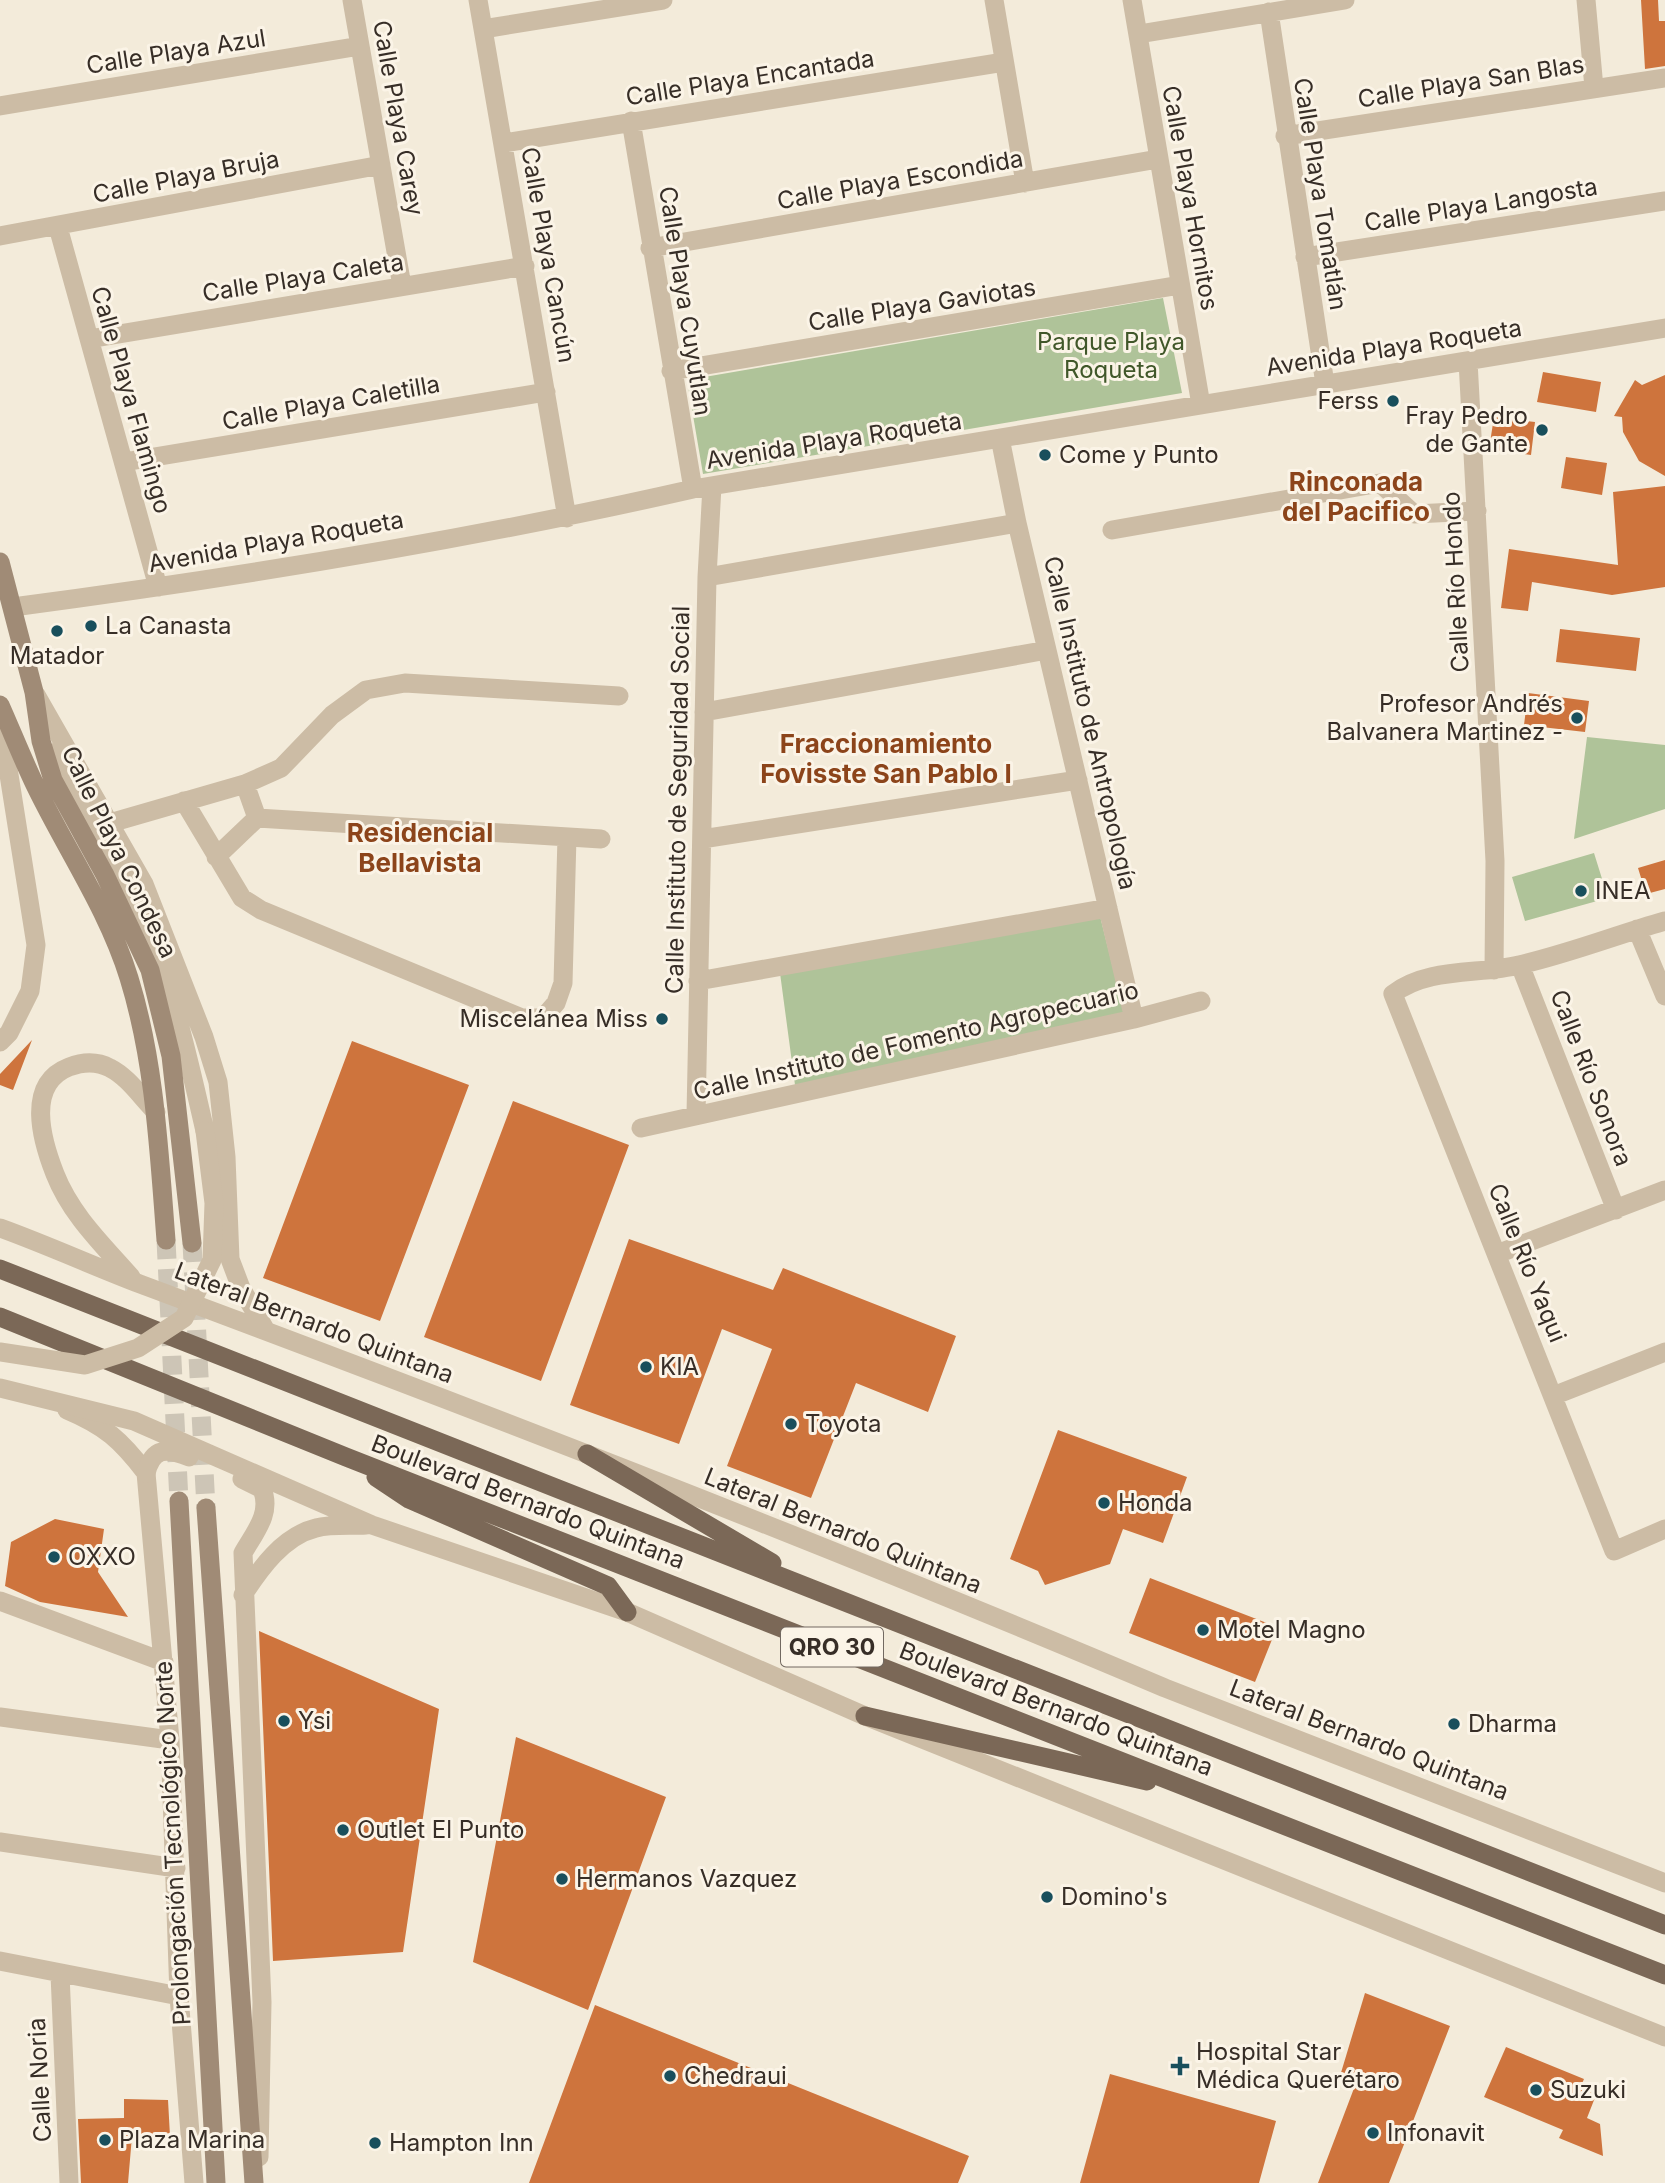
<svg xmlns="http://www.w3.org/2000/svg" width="1665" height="2183" viewBox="0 0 1665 2183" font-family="Inter,sans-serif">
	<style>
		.green { fill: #afc399 }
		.building { fill: #ce743d }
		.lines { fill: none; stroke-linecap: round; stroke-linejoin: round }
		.secondary-tunnel { stroke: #cdc5b6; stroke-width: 19; stroke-dasharray: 19 10; stroke-linecap: butt }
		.minor { stroke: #ccbca5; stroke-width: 19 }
		.tertiary { stroke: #ccbca5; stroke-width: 19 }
		.secondary { stroke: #a08b76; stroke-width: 19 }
		.primary { stroke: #7b6857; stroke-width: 19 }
		.tertiary-bridge { stroke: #ccbca5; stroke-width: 19 }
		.poi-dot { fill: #194f5c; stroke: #fbf4e7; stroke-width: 2.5 }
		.labels { text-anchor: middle; stroke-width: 6; stroke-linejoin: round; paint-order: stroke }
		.shield { fill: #fbf4e7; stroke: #726961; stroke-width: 2 }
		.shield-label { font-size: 23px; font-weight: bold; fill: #372e27 }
		.street-label { font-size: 24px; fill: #372e27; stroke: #fbf4e7 }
		.park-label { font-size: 24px; fill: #405729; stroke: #fbf4e7 }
		.poi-label { font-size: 24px; fill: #372e27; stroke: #fbf4e7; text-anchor: start }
		.neighbourhood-label { font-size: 26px; font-weight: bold; fill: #8c441a; stroke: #fbf4e7 }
	</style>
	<rect width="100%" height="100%" fill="#f3ebda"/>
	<path class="green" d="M1163 298 1182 393 703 474 687 380Z
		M1587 737 1665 745V809L1574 839Z
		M1594 853 1608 898 1525 921 1512 877Z
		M1099 912 1125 1016 795 1085 780 973Z"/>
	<path class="building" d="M1641 0H1658L1659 21H1665V66L1645 69Z
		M1543 372 1601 382 1596 412 1537 402Z
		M1665 375V476L1639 461 1623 432 1622 417 1614 416 1635 380 1642 385Z
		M1494 417 1535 422 1531 455 1489 449Z
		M1566 457 1607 463 1602 495 1561 488Z
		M1665 486V587L1612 595 1532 582 1528 611 1501 608 1509 549 1618 565 1613 492Z
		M1560 629 1640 638 1636 671 1556 662Z
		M1528 693 1589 701 1585 732 1524 725Z
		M1665 860V889L1646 894 1638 868Z
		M32 1040 13 1090 0 1085V1074Z
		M352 1041 469 1085 380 1321 263 1278Z
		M513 1101 629 1145 541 1381 424 1337Z
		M629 1239 773 1290 783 1268 956 1336 928 1412 856 1383 811 1498 727 1466 772 1349 722 1329 679 1444 570 1405Z
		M1058 1430 1187 1477 1163 1543 1123 1529 1110 1564 1045 1585 1038 1571 1010 1559Z
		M55 1519 104 1529 98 1572 128 1617 40 1602 5 1586 11 1542Z
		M1150 1578 1277 1627 1255 1682 1129 1633Z
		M259 1631 439 1709 403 1952 273 1961Z
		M516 1737 666 1797 588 2010 473 1962Z
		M1365 1993 1450 2026 1389 2183H1318L1356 2083 1340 2076Z
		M595 2005 969 2156 958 2183H529Z
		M1506 2047 1584 2079 1580 2088 1596 2095 1587 2118 1600 2124 1603 2156 1559 2138 1563 2130 1484 2097Z
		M1110 2074 1276 2121 1259 2183H1080Z
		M124 2099 168 2100 170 2136H132L128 2183H81L78 2119 124 2118Z"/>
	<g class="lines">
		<path class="secondary-tunnel" d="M166 1240 179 1501
			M192 1243 206 1508"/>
		<path class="minor" d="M352 0 402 286
			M478 0 567 518
			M994 0 1025 183
			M1132 0 1201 405
			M1586 0 1594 88
			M1269 12 1325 384
			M483 29 663 0
			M1139 34 1345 0
			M0 106 360 46
			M631 121 693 489
			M1285 136 1665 78
			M504 143 1004 62
			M58 227 158 587
			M0 236 381 165
			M650 248 1158 159
			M1305 257 1665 201
			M89 339 525 266
			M1468 361 1495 861 1494 970
			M671 371 1180 285
			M1000 438 1017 523 1134 1019
			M124 462 546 392
			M1112 530 1380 483 1414 514 1477 511
			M707 577 1017 523
			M13 607C240 577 469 540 693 489L1665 328
			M704 712 1047 650
			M245 784 257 818 601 839
			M184 801 242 898 261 910 522 1018H543L556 1003 563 983 567 837
			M110 823 245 784 281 768 332 715 366 690 405 683 619 696
			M702 839 1078 780
			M216 857 257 818
			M1665 921C1616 935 1568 954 1519 965 1479 975 1428 967 1393 994L1614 1551 1665 1529
			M1637 929 1665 996
			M1520 965 1616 1210
			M698 981 1108 908
			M696 1115 707 577 712 486
			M641 1128 1134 1019 1201 1001
			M1497 1254 1665 1190
			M1553 1396 1665 1352
			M67 1410C105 1426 121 1440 146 1473L170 1740 179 1996 194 2183
			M0 1601 164 1662
			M0 1717 170 1740
			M0 1842 176 1868
			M0 1961 179 1996
			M60 1974 69 2183"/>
		<path class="tertiary" d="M36 695 144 884 204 1037 218 1082 226 1157 230 1259 241 1288 265 1329
			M0 718 36 945 30 991 9 1033 0 1042
			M56 752C75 805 104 839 129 888 168 965 186 1048 205 1131
			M0 1228C47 1245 93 1266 140 1284 484 1412 827 1545 1165 1688L1665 1883
			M131 1277C103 1245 71 1215 55 1174 42 1141 25 1084 69 1067 82 1062 97 1061 110 1068 128 1077 141 1097 156 1112
			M0 1388 134 1421 372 1525 627 1612 865 1716 1665 2037
			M146 1473C153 1447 166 1448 189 1457
			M242 1479 262 1489C272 1513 255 1532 243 1553L262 2002 259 2157
			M243 1595C260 1569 283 1536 316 1528 331 1524 351 1526 366 1525"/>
		<path class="secondary" d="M0 562 34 692 41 741 53 780 105 875 150 970 171 1056 192 1243
			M0 705C12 732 23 760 36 787 67 851 108 910 129 978 155 1062 159 1152 166 1240
			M179 1501 216 2183
			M206 1508 254 2183"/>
		<path class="primary" d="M0 1269 1665 1925
			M0 1317 346 1457 1665 1975
			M587 1454 772 1563
			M376 1477 409 1499 608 1586 627 1612
			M865 1716 1147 1781"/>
		<path class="tertiary-bridge" d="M0 1352 85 1365 138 1348 184 1318 212 1260 214 1203 205 1131"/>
	</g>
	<g class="poi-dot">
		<circle cx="1393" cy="401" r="7"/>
		<circle cx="1542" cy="430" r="7"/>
		<circle cx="1045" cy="455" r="7"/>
		<circle cx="91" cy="626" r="7"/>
		<circle cx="57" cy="631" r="7"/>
		<circle cx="1577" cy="718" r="7"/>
		<circle cx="1581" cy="891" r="7"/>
		<circle cx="662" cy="1019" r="7"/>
		<circle cx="646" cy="1367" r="7"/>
		<circle cx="791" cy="1424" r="7"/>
		<circle cx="1104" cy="1503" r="7"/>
		<circle cx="54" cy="1557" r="7"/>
		<circle cx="1203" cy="1630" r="7"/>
		<circle cx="284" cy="1721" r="7"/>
		<circle cx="1454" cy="1724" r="7"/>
		<circle cx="343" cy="1830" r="7"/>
		<circle cx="562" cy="1879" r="7"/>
		<circle cx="1047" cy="1897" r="7"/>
		<path d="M1176.5 2055.5h7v7h7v7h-7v7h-7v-7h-7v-7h7z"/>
		<circle cx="670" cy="2076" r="7"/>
		<circle cx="1536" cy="2090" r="7"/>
		<circle cx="1373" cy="2133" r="7"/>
		<circle cx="105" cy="2140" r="7"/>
		<circle cx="375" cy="2143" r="7"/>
	</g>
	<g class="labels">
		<rect class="shield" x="781" y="1627.5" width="102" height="39" rx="5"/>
		<g class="shield-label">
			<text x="832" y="1655">QRO 30</text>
		</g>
		<g class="street-label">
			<text transform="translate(176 52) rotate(-9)" y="8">Calle Playa Azul</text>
			<text transform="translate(750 78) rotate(-9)" y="8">Calle Playa Encantada</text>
			<text transform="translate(1471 82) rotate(-9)" y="8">Calle Playa San Blas</text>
			<text transform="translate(398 118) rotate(80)" y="8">Calle Playa Carey</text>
			<text transform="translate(186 177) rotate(-11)" y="8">Calle Playa Bruja</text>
			<text transform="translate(900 180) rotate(-10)" y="8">Calle Playa Escondida</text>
			<text transform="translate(1320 194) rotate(81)" y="8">Calle Playa Tomatlán</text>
			<text transform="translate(1190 198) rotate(80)" y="8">Calle Playa Hornitos</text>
			<text transform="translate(1481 205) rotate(-9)" y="8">Calle Playa Langosta</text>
			<text transform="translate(548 255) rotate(80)" y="8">Calle Playa Cancún</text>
			<text transform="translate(303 278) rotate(-9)" y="8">Calle Playa Caleta</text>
			<text transform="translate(685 301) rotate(81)" y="8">Calle Playa Cuyutlan</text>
			<text transform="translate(922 305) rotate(-9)" y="8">Calle Playa Gaviotas</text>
			<text transform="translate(1394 348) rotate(-9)" y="8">Avenida Playa Roqueta</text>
			<text transform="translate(131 400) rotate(74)" y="8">Calle Playa Flamingo</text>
			<text transform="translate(331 403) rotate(-10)" y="8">Calle Playa Caletilla</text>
			<text transform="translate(834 441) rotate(-9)" y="8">Avenida Playa Roqueta</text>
			<text transform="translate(276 542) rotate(-10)" y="8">Avenida Playa Roqueta</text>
			<text transform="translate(1456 582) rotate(-93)" y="8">Calle Río Hondo</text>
			<text transform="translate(1090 723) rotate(77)" y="8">Calle Instituto de Antropología</text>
			<text transform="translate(678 800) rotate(-89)" y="8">Calle Instituto de Seguridad Social</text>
			<text transform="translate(119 852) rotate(64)" y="8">Calle Playa Condesa</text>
			<text transform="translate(916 1041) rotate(-13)" y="8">Calle Instituto de Fomento Agropecuario</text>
			<text transform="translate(1591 1078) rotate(69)" y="8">Calle Río Sonora</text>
			<text transform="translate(1527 1263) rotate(68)" y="8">Calle Río Yaqui</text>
			<text transform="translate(314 1323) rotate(21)" y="8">Lateral Bernardo Quintana</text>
			<text transform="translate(528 1502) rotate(21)" y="8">Boulevard Bernardo Quintana</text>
			<text transform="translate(843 1531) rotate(22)" y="8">Lateral Bernardo Quintana</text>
			<text transform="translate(1056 1709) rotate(21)" y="8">Boulevard Bernardo Quintana</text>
			<text transform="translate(1369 1740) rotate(21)" y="8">Lateral Bernardo Quintana</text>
			<text transform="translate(173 1843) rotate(-93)" y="8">Prolongación Tecnológico Norte</text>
			<text transform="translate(40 2080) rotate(-93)" y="8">Calle Noria</text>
		</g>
		<g class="park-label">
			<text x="1111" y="350">Parque Playa<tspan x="1111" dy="28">Roqueta</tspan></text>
		</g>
		<g class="poi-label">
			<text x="1379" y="409" text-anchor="end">Ferss</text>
			<text x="1528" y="424" text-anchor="end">Fray Pedro<tspan x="1528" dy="28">de Gante</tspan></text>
			<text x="1059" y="463">Come y Punto</text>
			<text x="105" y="634">La Canasta</text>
			<text x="57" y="664" text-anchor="middle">Matador</text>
			<text x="1563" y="712" text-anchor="end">Profesor Andrés<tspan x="1563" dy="28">Balvanera Martinez -</tspan></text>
			<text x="1595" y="899">INEA</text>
			<text x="648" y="1027" text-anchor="end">Miscelánea Miss</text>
			<text x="660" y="1375">KIA</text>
			<text x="805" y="1432">Toyota</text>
			<text x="1118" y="1511">Honda</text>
			<text x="68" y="1565">OXXO</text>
			<text x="1217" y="1638">Motel Magno</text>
			<text x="298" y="1729">Ysi</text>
			<text x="1468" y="1732">Dharma</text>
			<text x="357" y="1838">Outlet El Punto</text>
			<text x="576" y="1887">Hermanos Vazquez</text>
			<text x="1061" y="1905">Domino's</text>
			<text x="1196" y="2060">Hospital Star<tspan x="1196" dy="28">Médica Querétaro</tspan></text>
			<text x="684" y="2084">Chedraui</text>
			<text x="1550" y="2098">Suzuki</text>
			<text x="1387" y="2141">Infonavit</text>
			<text x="119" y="2148">Plaza Marina</text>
			<text x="389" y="2151">Hampton Inn</text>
		</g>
		<g class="neighbourhood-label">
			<text x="1356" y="491">Rinconada<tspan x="1356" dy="30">del Pacifico</tspan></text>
			<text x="886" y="753">Fraccionamiento<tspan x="886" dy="30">Fovisste San Pablo I</tspan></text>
			<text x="420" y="842">Residencial<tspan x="420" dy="30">Bellavista</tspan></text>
		</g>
	</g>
</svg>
